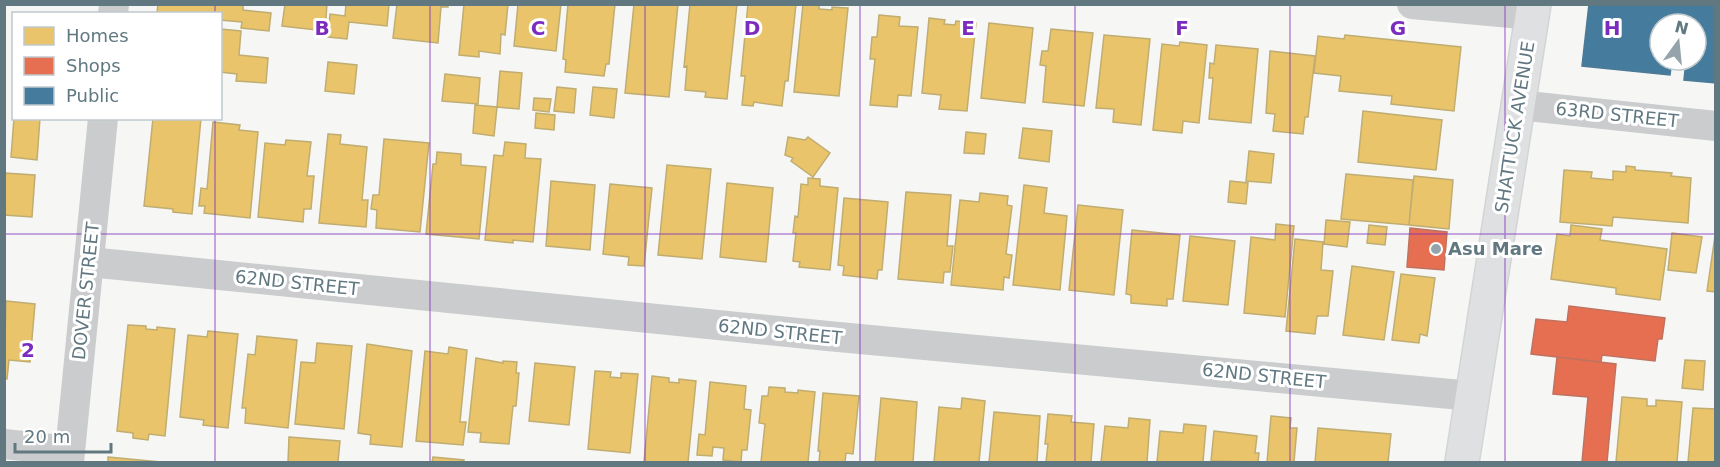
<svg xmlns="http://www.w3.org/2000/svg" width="1720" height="467" viewBox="0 0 1720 467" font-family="'DejaVu Sans',sans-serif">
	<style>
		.homes { fill: #e9c46a; stroke: #c0ad71; stroke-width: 1.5 }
		.shops { fill: #e76f51; stroke: #bf725f; stroke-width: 1.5 }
		.public { fill: #457b9d; stroke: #4d7a95; stroke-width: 1.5 }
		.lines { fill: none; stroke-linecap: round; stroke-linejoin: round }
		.secondary-casing { stroke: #d3d4d5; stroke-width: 36 }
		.street { stroke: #cbcccd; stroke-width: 30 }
		.secondary { stroke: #dfe0e1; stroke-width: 33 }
		.grid { fill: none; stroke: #7b2cbf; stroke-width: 1.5; stroke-opacity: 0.55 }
		.poi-dot { fill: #95a4aa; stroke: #fff; stroke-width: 2 }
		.labels { text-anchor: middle; stroke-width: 6; stroke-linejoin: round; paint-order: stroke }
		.street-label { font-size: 18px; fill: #617881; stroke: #fff }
		.poi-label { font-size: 18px; font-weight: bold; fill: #617881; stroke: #fff; text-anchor: start }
		.grid-label { font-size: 20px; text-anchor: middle; font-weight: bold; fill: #7b2cbf; stroke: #fff; stroke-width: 6; stroke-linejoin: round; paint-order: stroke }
	</style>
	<rect width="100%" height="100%" fill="#f6f6f5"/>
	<path class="homes" d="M158 4H243V10L271 13 269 31 241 28 242 22 220 20V14L157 13Z
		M285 4H327L325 31 282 26Z
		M346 4H389L387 26 349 22 347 39 328 37 330 14 345 16Z
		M397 4H448V7H441L438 43 393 38Z
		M464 4H508L505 35 501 34 500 54 479 51V57L459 55Z
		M518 4H561L556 51 514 46Z
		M568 4H615L609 64H606L604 76 565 72 566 60 563 59Z
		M634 4H678L669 97 625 93Z
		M690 4H737L727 99 705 97 706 92 685 90 687 66 684 67Z
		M748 4H796L788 81H785L782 106 754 102 753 106 742 105 745 76H741Z
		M803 4 819 5V9L832 10V7L848 8 839 96 794 92Z
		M879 15 900 17 899 26 918 27 911 96 898 95 897 107 870 105 875 59H870L872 37H877Z
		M929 18 945 20 944 24 955 25 956 21 976 23 967 111 939 109 941 95 922 93Z
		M989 23 1033 28 1025 103 981 98Z
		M220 29 241 31 239 55 268 58 266 83 236 81 237 74 220 72Z
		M1051 29 1093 33 1084 106 1043 102 1046 66 1040 65 1042 51H1048Z
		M1104 35 1150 39 1141 125 1113 122 1114 109 1096 108Z
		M1345 35 1461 47 1454 111 1391 104 1392 96 1339 91 1341 76 1314 73 1318 36 1344 39Z
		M1180 42 1207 45 1199 123 1183 121 1182 133 1153 130 1162 44 1179 46Z
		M1216 45 1258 49 1251 123 1209 119 1213 78H1209L1210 63 1214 64Z
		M1270 51 1315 56 1308 117H1305L1303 134 1273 131 1275 114 1266 113Z
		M328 62 357 65 354 94 325 91Z
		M500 71 522 73 519 109 497 107Z
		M445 74 480 78 478 104 442 101Z
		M557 87 576 89 574 113 554 111Z
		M593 87 617 89 614 118 590 115Z
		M534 98 551 99 549 112 533 110Z
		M475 105 497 107 494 136 473 133Z
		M1363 111 1442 120 1436 170 1358 162Z
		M536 113 555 115 554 130 535 128Z
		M14 118H40L37 160 11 157Z
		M153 118H201L192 214 173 212V209L144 206Z
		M213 122 240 125 239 130 258 132 250 218 204 213 205 206H199L201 188 207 189Z
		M1023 128 1052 131 1049 162 1019 158Z
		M966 132 986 134 984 154 964 153Z
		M328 134 341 135 340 144 367 147 362 200H368L366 227 319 223Z
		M788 137 805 140 808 137 830 153 813 177 791 161 793 158 785 155Z
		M384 139 429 143 420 232 376 228 377 210 371 209 373 195H379Z
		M286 140 311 142 307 176H314L311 209H304L303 222 258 217 265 143 285 145Z
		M505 142 526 144 525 158 541 159 533 242 513 240V243L485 240 494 155 503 156Z
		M1249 151 1274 154 1271 183 1246 181Z
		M437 152 461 154V165L486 167 479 239 426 234 433 164H436Z
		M667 165 711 169 702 259 658 255Z
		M1626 166 1635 167V170L1672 173 1671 176 1691 178 1688 223 1613 217 1612 226 1560 222 1564 170 1592 172 1591 178 1613 180V171L1626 172Z
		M4 173 35 175 32 217 4 215Z
		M1346 174 1413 180 1409 225 1341 219Z
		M1414 176 1453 180 1449 229 1409 225Z
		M808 178 820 179V186L838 188 830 270 799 267 800 262 793 261 796 233H793L795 216 798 217 801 184 808 185Z
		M551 181 595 185 590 250 546 246Z
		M1230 181 1248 183 1246 204 1228 202Z
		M727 183 773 188 766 262 720 257Z
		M610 184 652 188 644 266 628 265 629 257 603 254Z
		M1024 185 1047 188 1044 213 1067 216 1060 290 1013 285Z
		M906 192 951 195 947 246H953L950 272H944L943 283 898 279Z
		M980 193 1008 196 1007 205 1012 206 1006 254 1012 255 1009 278 1004 277 1003 290 951 285 960 200 979 202Z
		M844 198 888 202 882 270H878L877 279 843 275 844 266 838 265Z
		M1078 205 1123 210 1114 295 1069 290Z
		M1326 220 1350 222 1347 247 1324 244Z
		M1276 224 1294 226 1285 317 1244 313 1251 237 1275 240Z
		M1369 225 1387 227 1385 245 1367 243Z
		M1571 225 1602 229 1600 240 1667 249 1660 300 1616 294V288L1551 279 1557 234 1570 236Z
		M1716 229V292L1707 291Z
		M1132 230 1180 235 1173 299H1167V306L1131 303V295L1126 294Z
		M1672 233 1702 237 1696 273 1668 270Z
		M1190 236 1235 241 1228 305 1183 301Z
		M1295 239 1323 242 1321 270 1333 271 1328 316H1317L1315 334 1286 331Z
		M1352 266 1394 272 1384 340 1343 335Z
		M1401 274 1435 278 1427 336 1420 334 1419 343 1392 340Z
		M6 301 35 304 30 362 9 360 7 379H4Z
		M128 325 146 326V329L157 330V327L175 329 165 436 149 434 148 440 133 438V433L117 431Z
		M208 331 238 334 228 428 203 425 204 420 180 417 188 335 207 337Z
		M257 336 297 340 288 428 245 423 246 408H242L248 354 255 355Z
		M317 343 352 346 344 429 295 424 301 362 315 363Z
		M367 344 412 351 402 447 370 444 371 435 358 433Z
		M449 347 467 350 460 422H466L463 445 416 441 425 351 448 354Z
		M476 358 503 363V361L517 362 516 373H519L516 406H513L509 444 480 442 481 433 468 432Z
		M1685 360 1705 361 1703 390 1682 388Z
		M535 363 575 367 569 425 529 421Z
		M595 371 611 372 610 377 621 378V373L638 374 630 453 588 449Z
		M652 376 669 378V382L679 383V379L696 381 688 462H644Z
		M710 382 746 386 744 409 751 410 747 450H742L741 462 723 460 724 448 713 447 712 456 697 455 699 434 705 435Z
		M769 387 785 388V392L798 393V390L815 392 808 462H761L765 424 759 423 762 396H768Z
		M823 393 859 396 853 454 846 453 845 462H819L820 451H818Z
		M1622 397 1647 399V406H1656V400L1682 402 1677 462H1616Z
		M881 398 917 402 913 462H875Z
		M962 398 985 401 979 462H934L939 407 961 409Z
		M1693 408 1716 409V462H1688Z
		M994 412 1040 416 1037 462H989Z
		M1048 414 1072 416 1071 422 1094 424 1091 462H1046L1048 444H1045Z
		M1271 416 1291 418 1290 428H1297L1294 462H1267Z
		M1129 418 1150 420 1147 462H1101L1105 426 1128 428Z
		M1184 424 1206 426 1203 462H1157L1160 431 1183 433Z
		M1318 428 1391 434 1388 462H1315Z
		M1214 431 1257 436 1255 453H1259L1258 462 1211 461Z
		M289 437 340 441 338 462H288Z
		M108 457 161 462H108Z
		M433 457 464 460 463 462H432Z"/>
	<path class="shops" d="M1410 228 1447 232 1444 270 1407 267Z
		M1569 306 1665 318 1662 339H1658L1655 361 1602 355 1601 362 1531 354 1536 319 1567 322Z
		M1557 357 1616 364 1607 462H1582L1588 397 1553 394Z"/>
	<path class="public" d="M1589 4H1716V83L1684 80 1686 60H1696V24H1660V60H1672L1670 75 1582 66Z"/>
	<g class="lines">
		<defs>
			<path id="secondary" d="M1462 462 1534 4"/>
		</defs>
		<use href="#secondary" class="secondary-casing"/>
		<path class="street" d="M1412 4 1532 15
			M113 14 114 4
			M1518 105 1716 126
			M89 262 828 336 1472 396
			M4 444 70 451
			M69 462 103 118"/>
		<use href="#secondary" class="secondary"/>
	</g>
	<path class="grid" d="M215 4V14M430 4V462M645 4V462M860 4V462M1075 4V462M1290 4V462M1505 4V462M215 118V462M4 234H1716"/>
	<circle class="poi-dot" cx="1436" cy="249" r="6"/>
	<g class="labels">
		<g class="street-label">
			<text transform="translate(1617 115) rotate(6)" y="6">63RD STREET</text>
			<text transform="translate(1515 127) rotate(-81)" y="6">SHATTUCK AVENUE</text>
			<text transform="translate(297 283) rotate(6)" y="6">62ND STREET</text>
			<text transform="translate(86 291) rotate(-84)" y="6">DOVER STREET</text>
			<text transform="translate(780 332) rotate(6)" y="6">62ND STREET</text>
			<text transform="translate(1264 376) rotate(6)" y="6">62ND STREET</text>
		</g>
		<g class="poi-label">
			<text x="1448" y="255">Asu Mare</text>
		</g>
	</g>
	<g class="grid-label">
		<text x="322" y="35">B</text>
		<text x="538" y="35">C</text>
		<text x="752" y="35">D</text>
		<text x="968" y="35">E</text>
		<text x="1182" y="35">F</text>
		<text x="1398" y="35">G</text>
		<text x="1612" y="35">H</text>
		<text x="28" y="357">2</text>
	</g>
	<rect width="1720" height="467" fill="none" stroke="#617881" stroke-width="12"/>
	<rect x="12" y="12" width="210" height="108" fill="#ffffff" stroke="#c0c9cd" stroke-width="1.5"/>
	<rect x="24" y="27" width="30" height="18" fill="#e9c46a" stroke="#c0c9cd" stroke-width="1.5"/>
	<text x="66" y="42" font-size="18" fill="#617881">Homes</text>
	<rect x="24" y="57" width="30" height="18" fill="#e76f51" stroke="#c0c9cd" stroke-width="1.5"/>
	<text x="66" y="72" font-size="18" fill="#617881">Shops</text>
	<rect x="24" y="87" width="30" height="18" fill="#457b9d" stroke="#c0c9cd" stroke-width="1.5"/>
	<text x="66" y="102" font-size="18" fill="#617881">Public</text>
	<g transform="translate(1678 42) rotate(15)"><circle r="28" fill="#ffffff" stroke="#c0c9cd" stroke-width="1.5"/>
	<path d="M0-4.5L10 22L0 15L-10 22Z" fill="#95a4aa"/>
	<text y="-9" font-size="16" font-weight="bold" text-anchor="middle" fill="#617881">N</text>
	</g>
	<path d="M15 443v9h96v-9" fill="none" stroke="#617881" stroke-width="3"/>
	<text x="24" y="443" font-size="18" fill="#617881" stroke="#ffffff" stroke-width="4.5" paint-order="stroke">20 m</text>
</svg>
